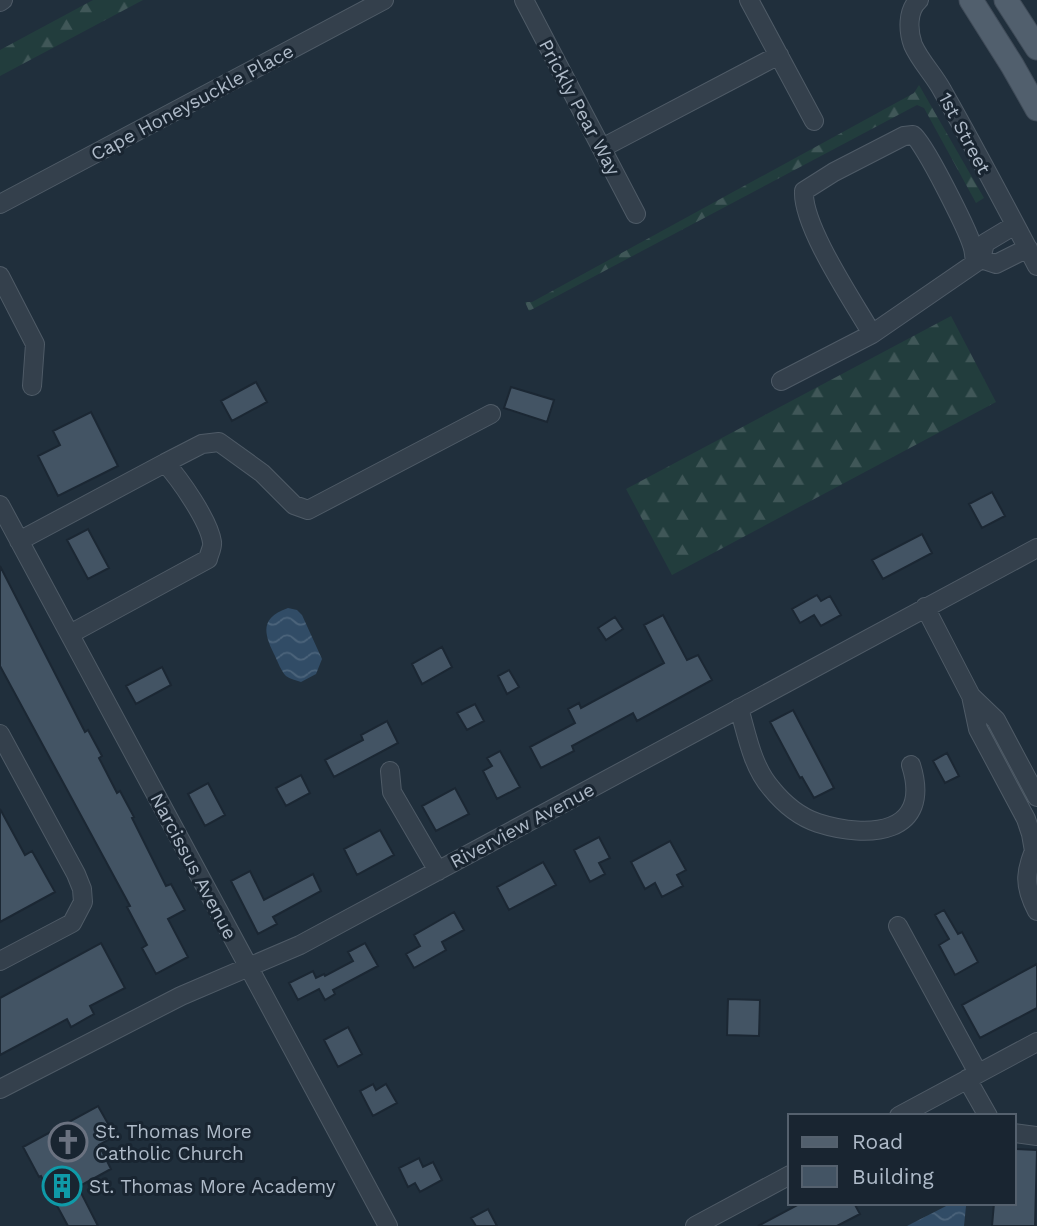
<svg xmlns="http://www.w3.org/2000/svg" width="1037" height="1226" viewBox="0 0 1037 1226" font-family="'Work Sans',sans-serif">
	<style>
		.forest { fill: url(#forest-firs) }
		.water { fill: url(#water-waves) }
		.building { fill: #435464; stroke: #1b2733; stroke-width: 2 }
		.lines { fill: none; stroke-linecap: round; stroke-linejoin: round }
		.minor-casing { stroke: #4f5b67; stroke-width: 20 }
		.major-casing { stroke: #404c59; stroke-width: 25 }
		.minor { stroke: #34404c; stroke-width: 18 }
		.major { stroke: #515f6d; stroke-width: 23 }
		.labels { text-anchor: middle; stroke-width: 6; stroke-linejoin: round; paint-order: stroke }
		.street-label { font-size: 19px; fill: #afbbc9; stroke: #192531 }
		.poi-label { font-size: 19px; fill: #afbbc9; stroke: #192531; text-anchor: start }
	</style>
	<defs>
		<pattern id="forest-firs" width="22" height="20" patternUnits="userSpaceOnUse" patternTransform="scale(1.75)"><rect width="22" height="20" fill="#223d3d"/><path d="M5 1l3.5 6h-7zM16 11l3.5 6h-7z" fill="#405758"/></pattern>
		<pattern id="water-waves" width="16" height="10" patternUnits="userSpaceOnUse" patternTransform="scale(1.75)"><rect width="16" height="10" fill="#314c66"/><path d="M0 5q4-4 8 0t8 0" fill="none" stroke="#4c647b"/></pattern>
	</defs>
	<rect width="100%" height="100%" fill="#202f3c"/>
	<path class="forest" d="M93 0H143L0 76V50Z
		M919 85 984 198 976 203 924 108 917 105 529 311 525 302H532L914 93Z
		M951 316 996 402 672 575 626 489Z"/>
	<path class="water" d="M288 608 297 610 302 615 322 659 316 674 301 682C296 680 290 679 286 676 281 671 278 662 275 656 264 634 259 618 288 608Z
		M950 1204 966 1206 964 1226H907Z"/>
	<path class="building" d="M256 382 267 402 232 421 221 401Z
		M511 387 554 400 547 422 504 408Z
		M91 412 118 466 58 496 38 456 60 445 53 431Z
		M992 492 1005 516 982 528 969 504Z
		M88 529 109 568 88 579 67 540Z
		M922 534 932 553 883 579 872 560Z
		M0 566 85 732 88 730 102 756 99 758 117 793 120 791 134 817 132 818 166 886 171 884 185 910 168 919 188 957 156 974 142 948 147 945 127 907 130 906 0 666Z
		M817 595 821 601 830 596 841 615 821 626 814 615 800 623 792 609Z
		M663 615 687 660 698 655 712 680 637 721 633 713 572 746 574 751 541 768 530 747 575 723 568 709 579 703 581 708 664 663 644 625Z
		M615 617 623 629 606 640 598 628Z
		M442 647 452 667 422 684 412 664Z
		M162 667 171 685 136 704 126 686Z
		M509 670 519 687 507 694 498 676Z
		M475 704 484 721 467 730 457 713Z
		M793 710 834 788 814 798 802 777 800 778 770 722Z
		M387 721 398 743 334 777 325 760 363 740 361 735Z
		M500 751 520 787 497 799 483 771 492 766 487 758Z
		M947 753 959 776 945 783 933 761Z
		M301 775 310 793 286 806 276 788Z
		M208 783 225 815 205 826 188 794Z
		M455 788 469 814 436 831 422 806Z
		M0 809 25 855 32 851 55 892 0 922Z
		M380 830 394 855 357 875 344 849Z
		M599 837 610 858 599 863 605 874 590 882 574 850Z
		M670 841 686 870 677 875 683 886 662 897 655 883 645 889 631 862Z
		M543 862 556 885 509 910 497 887Z
		M250 871 264 900 313 874 321 891 273 917 277 924 258 934 231 881Z
		M944 910 958 934 962 932 978 962 955 975 939 945 949 939 935 915Z
		M454 912 464 930 442 942 446 950 414 968 406 954 420 946 414 935Z
		M101 943 125 988 90 1006 94 1014 71 1027 67 1019 0 1055V998Z
		M365 943 378 966 333 990 335 994 325 1000 319 989 298 1000 289 983 313 971 316 978 324 974 325 976 353 961 348 952Z
		M1037 964V1008L980 1038 962 1005Z
		M728 999 760 1000 759 1036 727 1035Z
		M348 1027 362 1054 338 1067 324 1040Z
		M373 1084 376 1090 386 1084 397 1103 373 1116 360 1091Z
		M98 1106 115 1136 99 1145 111 1169 78 1187 98 1226H68L41 1176 39 1177 23 1147Z
		M1014 1149 1037 1150 1035 1226H992L994 1203H1014Z
		M419 1158 423 1167 433 1162 442 1180 420 1192 415 1183 408 1187 399 1168Z
		M801 1203H854L860 1214 837 1226H758Z
		M488 1209 497 1226H476L471 1218Z"/>
	<g class="lines">
		<defs>
			<path id="minor" d="M524 0 636 214
				M749 0 814 121
				M919 0C907 10 908 31 913 45 920 61 934 75 942 90 975 148 1006 207 1037 266
				M0 2 3 0
				M602 148 779 55
				M0 204 384 0
				M1015 225 985 243 981 259 996 264 1028 248
				M0 276 35 344 32 386
				M872 334C853 301 802 226 804 191L834 172 904 136 913 135C924 142 967 229 972 245 974 250 974 256 975 261
				M781 381 872 334 981 259
				M165 463 202 444 219 442 262 473 294 505 308 510 491 414
				M0 505 388 1226
				M19 541 165 463C180 479 209 521 212 542 213 547 209 554 208 559L70 634
				M925 607 971 696 978 729 1026 819 1031 834 1034 851
				M971 696 996 720 1037 797
				M739 708C747 735 752 766 771 788 783 803 800 817 818 823 868 839 933 835 911 765
				M0 734 76 874 82 889 83 902 72 923 0 961
				M390 771 392 792 438 871
				M1037 843C1026 871 1022 883 1037 911
				M898 926 978 1073
				M967 1079 988 1116
				M0 1089 181 996 300 945 1037 548
				M899 1116 1037 1042
				M1014 1133 1037 1136
				M695 1226 790 1175"/>
			<path id="major" d="M971 0 1012 65 1037 109
				M1006 0 1037 48"/>
		</defs>
		<use href="#minor" class="minor-casing"/>
		<use href="#major" class="major-casing"/>
		<use href="#minor" class="minor"/>
		<use href="#major" class="major"/>
	</g>
	<defs>
		<symbol id="church-ring" viewBox="-11 -11 22 22"><circle r="9.5" fill="#192531" stroke="#6b7280" stroke-width="1.5"/><path d="M-1.2-6h2.4v3.5h3.3v2.4h-3.3V6h-2.4V-.1h-3.3v-2.4h3.3Z" fill="#6b7280"/></symbol>
		<symbol id="building-ring" viewBox="-11 -11 22 22"><circle r="9.5" fill="#192531" stroke="#0f9aa8" stroke-width="1.5"/><path d="M-4-6H4V6H1V3H-1V6H-4ZM-2.5-4.3h1.7v1.8h-1.7ZM.8-4.3h1.7v1.8H.8ZM-2.5-1h1.7V.8h-1.7ZM.8-1h1.7V.8H.8Z" fill="#0f9aa8"/></symbol>
	</defs>
	<g fill-rule="evenodd">
		<use href="#church-ring" x="46" y="1120" width="44" height="44"/>
		<use href="#building-ring" x="40" y="1164" width="44" height="44"/>
	</g>
	<g class="labels">
		<g class="street-label">
			<text transform="translate(192 102) rotate(-28)" y="7">Cape Honeysuckle Place</text>
			<text transform="translate(580 107) rotate(62)" y="7">Prickly Pear Way</text>
			<text transform="translate(965 133) rotate(62)" y="7">1st Street</text>
			<text transform="translate(522 825) rotate(-28)" y="7">Riverview Avenue</text>
			<text transform="translate(194 866) rotate(62)" y="7">Narcissus Avenue</text>
		</g>
		<g class="poi-label">
			<text x="95" y="1138">St. Thomas More<tspan x="95" dy="22">Catholic Church</tspan></text>
			<text x="89" y="1193">St. Thomas More Academy</text>
		</g>
	</g>
	<rect x="788" y="1114" width="228" height="91" fill="#192531" stroke="#55616e" stroke-width="2"/>
	<rect x="802" y="1137" width="35" height="10" fill="#515f6d" stroke="#55616e" stroke-width="2"/>
	<text x="852" y="1149" font-size="21" fill="#afbbc9">Road</text>
	<rect x="802" y="1166" width="35" height="21" fill="#435464" stroke="#55616e" stroke-width="2"/>
	<text x="852" y="1184" font-size="21" fill="#afbbc9">Building</text>
</svg>
